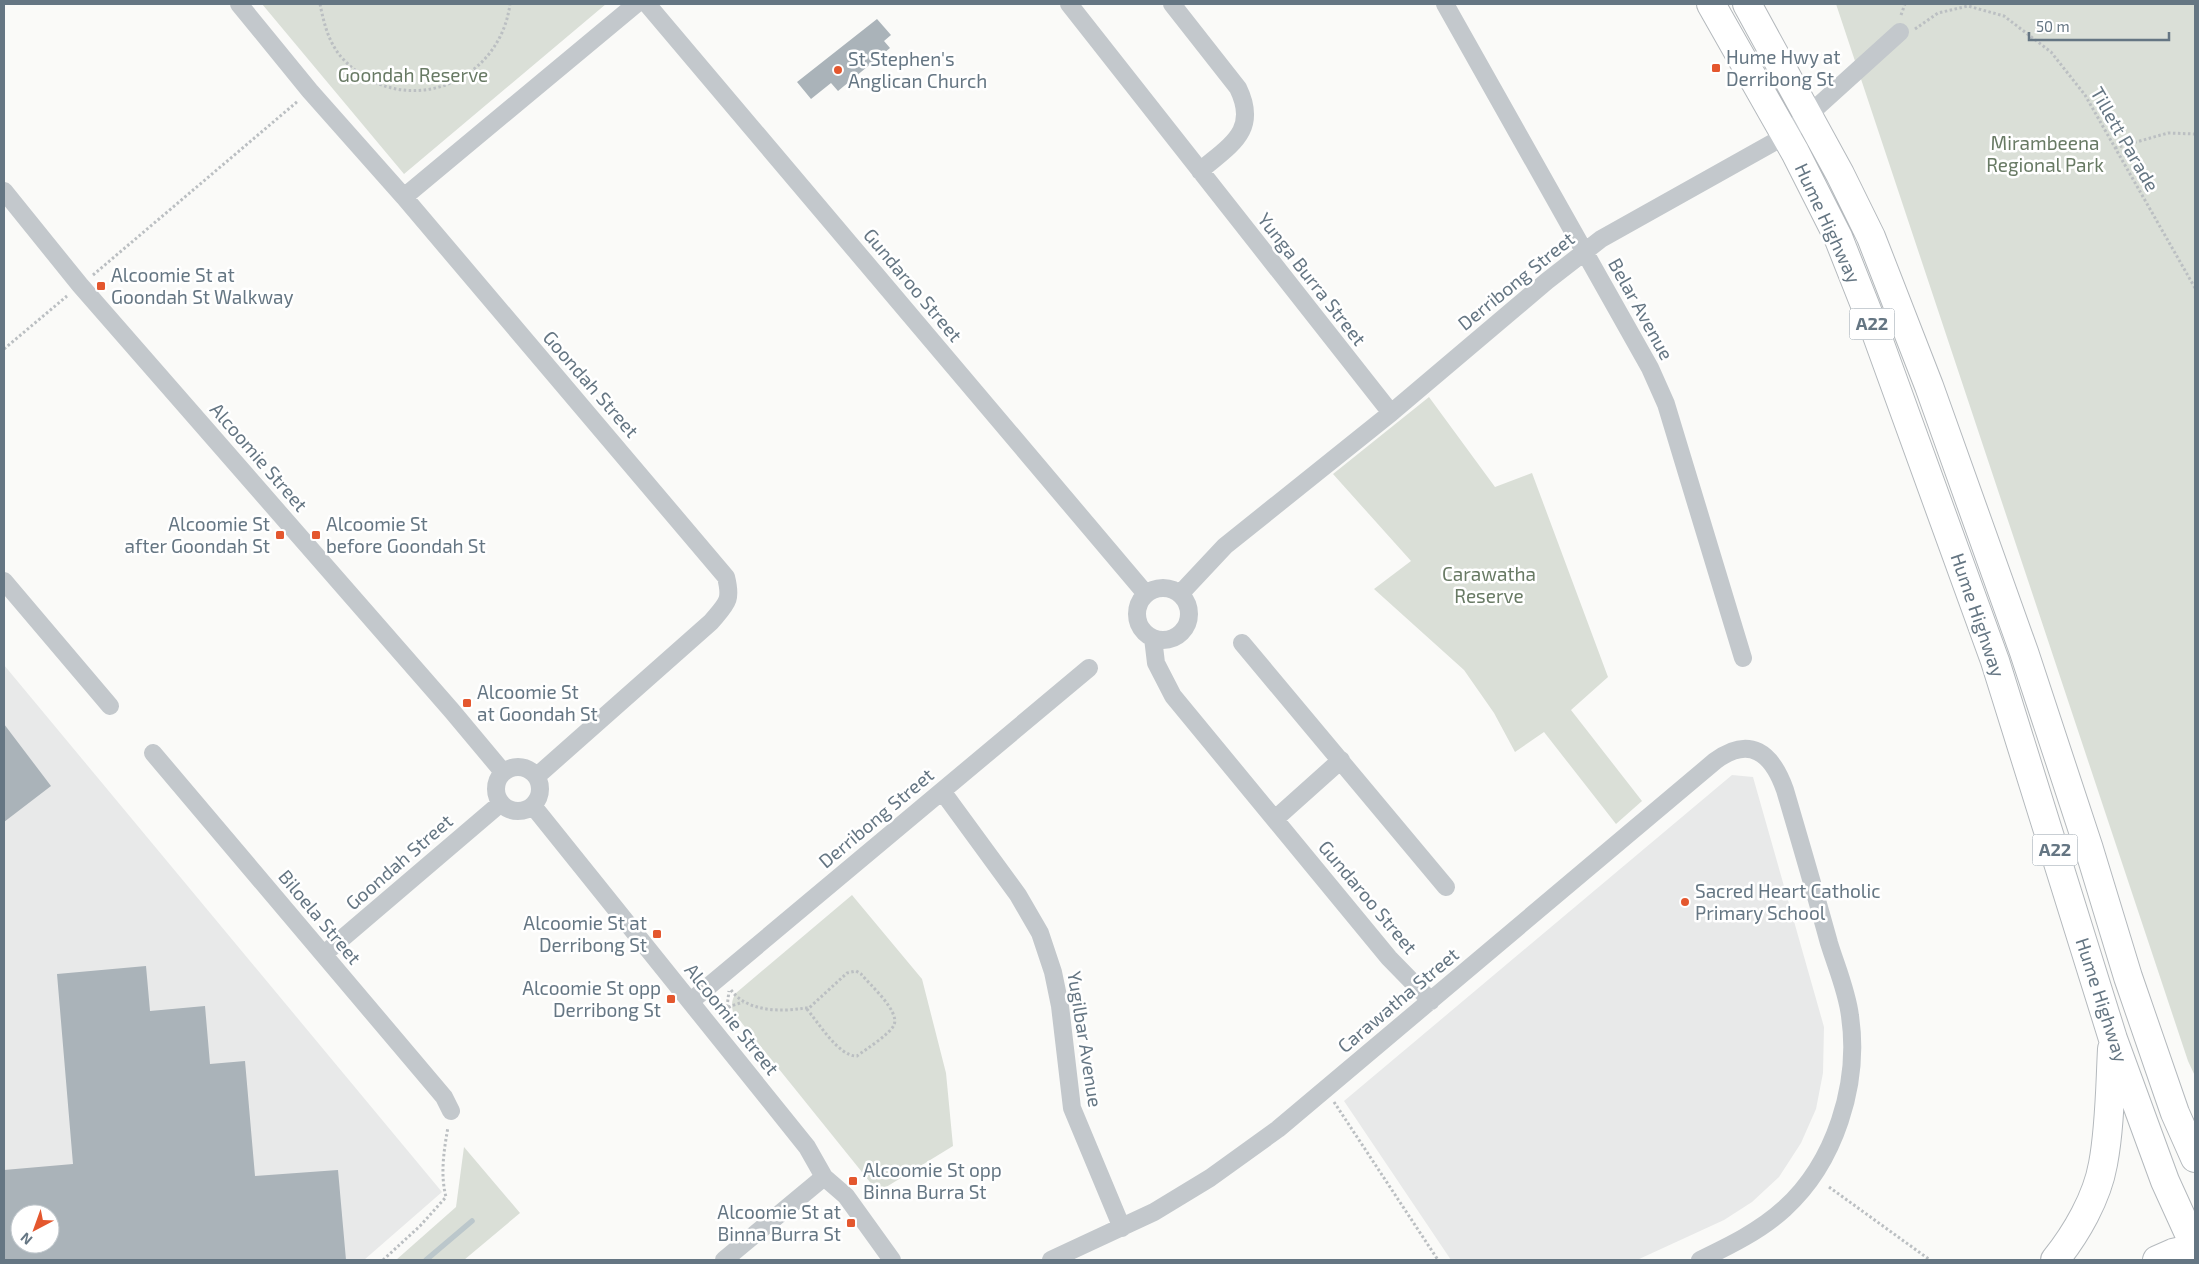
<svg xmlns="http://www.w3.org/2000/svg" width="2199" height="1264" viewBox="0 0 2199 1264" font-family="'Exo 2',sans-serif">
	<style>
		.built { fill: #e8e9e9; fill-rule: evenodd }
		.green { fill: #dadfd7 }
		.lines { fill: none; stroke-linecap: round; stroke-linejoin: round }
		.stream { stroke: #bbc7cb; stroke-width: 5.5 }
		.building { fill: #aab3b9; fill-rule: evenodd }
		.primary-casing { stroke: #b5babe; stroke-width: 30 }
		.trunk-casing { stroke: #b4b9bd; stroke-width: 30 }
		.path { stroke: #bbbfc2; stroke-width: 3; stroke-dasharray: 2.5 2.5; stroke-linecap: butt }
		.minor { stroke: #c3c8cc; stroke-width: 18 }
		.primary { stroke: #fff; stroke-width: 28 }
		.trunk { stroke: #fff; stroke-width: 28 }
		.poi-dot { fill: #e4572e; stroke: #fff; stroke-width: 2 }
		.labels { text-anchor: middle; stroke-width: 5; stroke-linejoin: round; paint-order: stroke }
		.shield { fill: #fff; stroke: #939fa8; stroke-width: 1 }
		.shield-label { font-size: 18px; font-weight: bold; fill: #657683 }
		.poi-label { font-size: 19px; fill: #657683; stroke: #fff; text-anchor: start }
		.park-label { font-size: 19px; fill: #687a64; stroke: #fff }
		.street-label { font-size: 19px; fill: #657683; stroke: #fff }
	</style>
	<rect width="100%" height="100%" fill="#fafaf8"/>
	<path class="built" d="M4 665 442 1192 364 1260H4ZM20 1214H50V1244H20Z
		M1732 775 1753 777 1824 1027 1823 1073 1816 1109 1801 1143 1779 1177 1752 1202 1724 1220 1637 1260H1451L1344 1101Z"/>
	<path class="green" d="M262 4H606L404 174Z
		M1836 4H2195V1076L2188 1061Z
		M1429 397 1495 487 1532 473 1608 677 1571 710 1642 801 1616 824 1544 732 1515 752 1494 713 1464 670 1374 589 1411 561 1333 474Z
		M852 895 922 979 946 1073 953 1146 878 1192 733 1012C731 1004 732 999 736 993Z
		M464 1147 520 1213 464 1260H396L456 1207Z"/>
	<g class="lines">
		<path class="stream" d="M426 1260 472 1221"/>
	</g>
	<path class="building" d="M877 19 891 35 884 41 890 48 838 91 831 83 811 99 797 82Z
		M4 724 51 786 4 822Z
		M146 966 150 1011 205 1006 210 1064 245 1061 255 1176 338 1170 346 1260H4V1170L73 1164 57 974ZM20 1214H50V1244H20Z"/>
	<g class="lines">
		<defs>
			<path id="primary" d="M2157 1260 2173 1253 2195 1248"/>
			<path id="trunk" d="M1711 4 1795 152 1838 237 1876 333 1995 661 2113 1039 2165 1181 2195 1247
				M1747 4 1840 174 1871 237 1929 386 2024 652 2089 849 2128 977 2175 1113 2195 1158
				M2055 1260C2076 1234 2097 1198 2103 1164 2110 1127 2110 1087 2112 1049"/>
		</defs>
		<use href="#primary" class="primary-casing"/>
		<use href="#trunk" class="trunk-casing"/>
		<path class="path" d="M320 4C324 24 329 44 343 59 401 121 499 86 510 4
			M1901 15 1905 4
			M1915 29 1938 13 1968 6 2004 16 2051 52 2085 95 2195 288
			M2115 148 2168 133 2195 134
			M93 275 298 101
			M4 349 67 296
			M731 990C747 1012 781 1012 805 1008H809L847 973 856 971 861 974C870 985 900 1011 894 1025 889 1035 866 1049 857 1056 839 1057 818 1022 806 1008
			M727 1007 729 991
			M720 1013 731 1006 743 1002
			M1334 1102 1438 1260
			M1829 1187 1930 1260
			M383 1260 420 1226 446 1197C440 1174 444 1150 448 1127"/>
		<path class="minor" d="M239 4 310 91 404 197 726 577C732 601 727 603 711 622L537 776
			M647 4 1146 594
			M1069 4 1391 413
			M1172 4 1238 88C1259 131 1230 145 1200 171
			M1445 4 1650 368 1666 404 1743 658
			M4 191 80 285 452 711 503 772
			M404 197 636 4
			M4 581 110 706
			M1137 614a26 26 0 1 1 52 0a26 26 0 1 1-52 0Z
			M1180 594 1225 546 1391 413 1547 281 1601 239 1785 136 1900 32
			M1153 638 1156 663 1173 696 1389 958 1431 1001
			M1242 643 1446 887
			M153 753 444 1097 451 1111
			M496 789a22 22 0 1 1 44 0a22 22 0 1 1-44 0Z
			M942 791 1018 895 1040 933 1053 972 1060 1006 1072 1108 1122 1228
			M533 806 807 1147 824 1177 846 1196 892 1260
			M1275 819 1341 760
			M324 954 501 803
			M691 1001 1089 668
			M724 1260 824 1177
			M1051 1260 1154 1212 1210 1178 1278 1129 1715 761C1750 735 1772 753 1785 790 1800 841 1815 892 1829 943 1836 966 1847 991 1850 1016 1860 1084 1835 1163 1784 1209 1760 1231 1729 1246 1700 1260"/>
		<use href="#primary" class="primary"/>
		<use href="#trunk" class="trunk"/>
	</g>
	<g class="poi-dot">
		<rect x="1711" y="63" width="10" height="10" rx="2.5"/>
		<circle cx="838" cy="70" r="5"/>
		<rect x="96" y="281" width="10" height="10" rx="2.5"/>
		<rect x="275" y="530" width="10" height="10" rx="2.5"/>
		<rect x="311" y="530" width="10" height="10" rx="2.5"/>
		<rect x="462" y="698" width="10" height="10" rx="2.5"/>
		<circle cx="1685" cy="902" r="5"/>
		<rect x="652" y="929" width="10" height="10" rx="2.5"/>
		<rect x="666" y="994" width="10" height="10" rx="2.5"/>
		<rect x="848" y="1176" width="10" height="10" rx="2.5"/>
		<rect x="846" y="1218" width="10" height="10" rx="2.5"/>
	</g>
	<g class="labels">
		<g class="shield">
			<rect x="1849.5" y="308.5" width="45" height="31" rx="4"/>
			<rect x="2032.5" y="834.5" width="45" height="31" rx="4"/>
		</g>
		<g class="shield-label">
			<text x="1872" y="330">A22</text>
			<text x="2055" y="856">A22</text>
		</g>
		<g class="poi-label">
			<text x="1726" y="64">Hume Hwy at<tspan x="1726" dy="22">Derribong St</tspan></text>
			<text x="848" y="66">St Stephen's<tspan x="848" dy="22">Anglican Church</tspan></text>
			<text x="111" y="282">Alcoomie St at<tspan x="111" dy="22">Goondah St Walkway</tspan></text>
			<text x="270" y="531" text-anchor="end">Alcoomie St<tspan x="270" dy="22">after Goondah St</tspan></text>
			<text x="326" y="531">Alcoomie St<tspan x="326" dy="22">before Goondah St</tspan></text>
			<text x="477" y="699">Alcoomie St<tspan x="477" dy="22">at Goondah St</tspan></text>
			<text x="1695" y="898">Sacred Heart Catholic<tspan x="1695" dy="22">Primary School</tspan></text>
			<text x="647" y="930" text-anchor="end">Alcoomie St at<tspan x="647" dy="22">Derribong St</tspan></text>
			<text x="661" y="995" text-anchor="end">Alcoomie St opp<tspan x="661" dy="22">Derribong St</tspan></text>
			<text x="863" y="1177">Alcoomie St opp<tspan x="863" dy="22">Binna Burra St</tspan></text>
			<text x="841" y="1219" text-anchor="end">Alcoomie St at<tspan x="841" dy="22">Binna Burra St</tspan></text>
		</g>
		<g class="park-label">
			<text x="413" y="82">Goondah Reserve</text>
			<text x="2045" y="150">Mirambeena<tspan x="2045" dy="22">Regional Park</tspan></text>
			<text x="1489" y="581">Carawatha<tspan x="1489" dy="22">Reserve</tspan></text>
		</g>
		<g class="street-label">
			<text transform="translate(2125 139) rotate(60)" y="7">Tillett Parade</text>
			<text transform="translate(1828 223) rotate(65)" y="7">Hume Highway</text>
			<text transform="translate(1312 279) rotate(52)" y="7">Yunga Burra Street</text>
			<text transform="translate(1516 281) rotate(-39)" y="7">Derribong Street</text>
			<text transform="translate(913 285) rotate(50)" y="7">Gundaroo Street</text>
			<text transform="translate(1641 309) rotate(61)" y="7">Belar Avenue</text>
			<text transform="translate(591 384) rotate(49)" y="7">Goondah Street</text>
			<text transform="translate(259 457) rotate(49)" y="7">Alcoomie Street</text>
			<text transform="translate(1978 615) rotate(71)" y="7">Hume Highway</text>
			<text transform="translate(876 818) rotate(-40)" y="7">Derribong Street</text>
			<text transform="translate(399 862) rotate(-41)" y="7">Goondah Street</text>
			<text transform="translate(1368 897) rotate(50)" y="7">Gundaroo Street</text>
			<text transform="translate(320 917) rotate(50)" y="7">Biloela Street</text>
			<text transform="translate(1398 1000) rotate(-40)" y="7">Carawatha Street</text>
			<text transform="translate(2102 1000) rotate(72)" y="7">Hume Highway</text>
			<text transform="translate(732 1019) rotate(51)" y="7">Alcoomie Street</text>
			<text transform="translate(1085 1039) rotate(81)" y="7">Yugilbar Avenue</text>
		</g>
	</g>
	<rect width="2199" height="1264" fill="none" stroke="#657683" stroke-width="10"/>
	<g transform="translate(35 1229) rotate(221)"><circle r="24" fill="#ffffff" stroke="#c1c8cd"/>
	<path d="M0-4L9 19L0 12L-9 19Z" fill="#e4572e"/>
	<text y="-8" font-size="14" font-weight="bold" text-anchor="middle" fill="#657683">N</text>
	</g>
	<path d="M2029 32v8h140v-8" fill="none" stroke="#657683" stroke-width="2.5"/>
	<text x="2036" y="32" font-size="15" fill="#657683" stroke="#ffffff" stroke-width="4" paint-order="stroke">50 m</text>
</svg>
